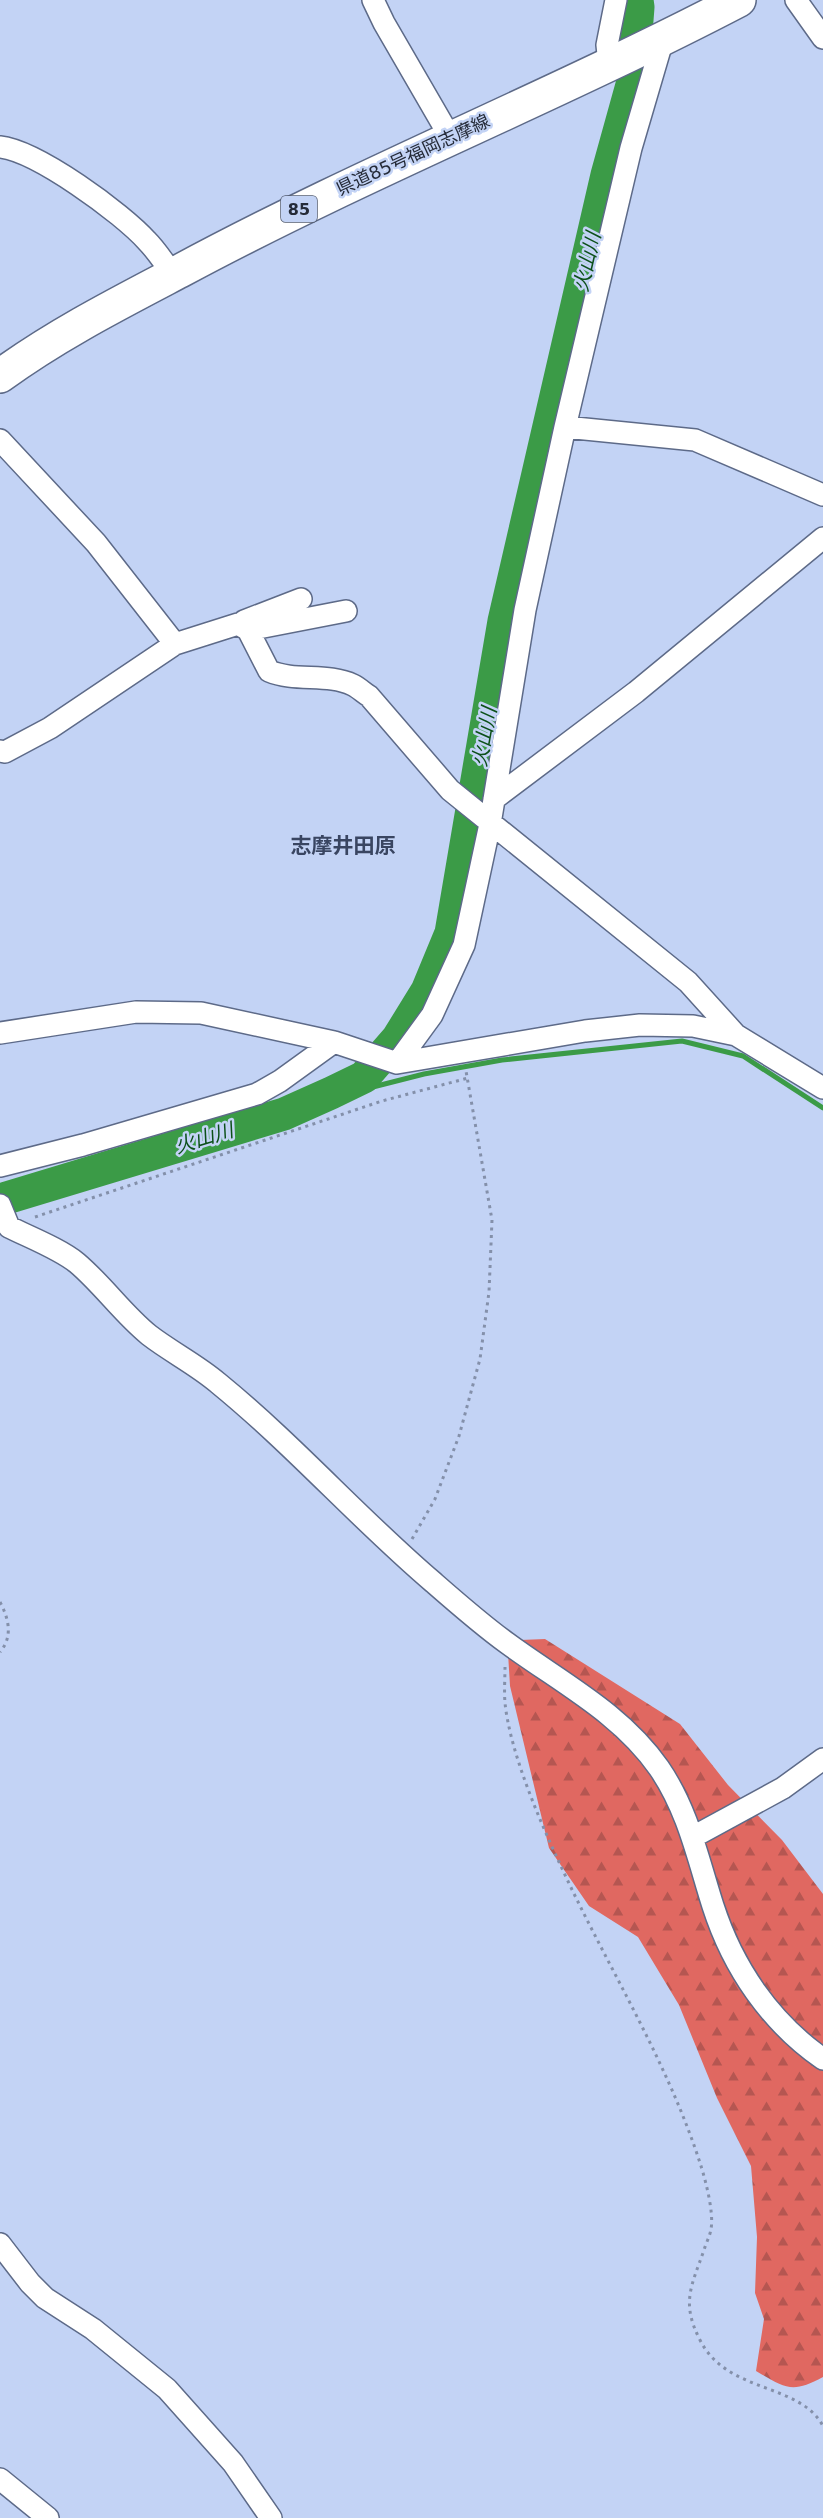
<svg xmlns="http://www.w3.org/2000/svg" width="823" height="2518" viewBox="0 0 823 2518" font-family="'DejaVu Sans','Noto Sans JP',sans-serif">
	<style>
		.forest { fill: url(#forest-firs) }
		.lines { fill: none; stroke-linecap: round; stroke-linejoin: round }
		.stream { stroke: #3b9b47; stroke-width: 5 }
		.river { stroke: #3b9b47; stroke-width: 33 }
		.street-casing { stroke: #5d6a88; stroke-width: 24 }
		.primary-casing { stroke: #5d6a88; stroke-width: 36 }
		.path { stroke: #8490aa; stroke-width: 3; stroke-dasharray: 3 4.5; stroke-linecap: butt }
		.street { stroke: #fff; stroke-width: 21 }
		.primary { stroke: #fff; stroke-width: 33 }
		.labels { text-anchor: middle; stroke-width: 5; stroke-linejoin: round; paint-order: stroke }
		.shield { fill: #c3d3f5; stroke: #545d71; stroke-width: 1.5 }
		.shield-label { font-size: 16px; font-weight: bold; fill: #252b38 }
		.street-label { font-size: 18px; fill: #252b38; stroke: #c3d3f5 }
		.water-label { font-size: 20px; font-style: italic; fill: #0c5019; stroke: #c3d3f5 }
		.quarter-label { font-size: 21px; font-weight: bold; fill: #394561; stroke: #c3d3f5 }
	</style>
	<defs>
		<pattern id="forest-firs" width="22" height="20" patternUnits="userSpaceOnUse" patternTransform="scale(1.5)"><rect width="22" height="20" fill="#e06861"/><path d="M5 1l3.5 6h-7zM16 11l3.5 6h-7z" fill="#b55651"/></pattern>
	</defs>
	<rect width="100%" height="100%" fill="#c3d3f5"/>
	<path class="forest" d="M545 1639 680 1724 728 1785 782 1840 823 1894V2377C792 2394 785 2388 756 2371L764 2319 755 2293 757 2237 751 2166 717 2098 679 2005 638 1937 589 1906 549 1848 510 1686 508 1653 520 1640Z"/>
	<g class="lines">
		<path class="stream" d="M331 1093 365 1089 424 1074 502 1060 682 1041 743 1056 823 1108"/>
		<path class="river" d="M0 1200 284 1114 331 1093 364 1077 398 1038 427 991 451 933 504 621 607 175 632 85 638 7 637 0"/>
		<defs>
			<path id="street" d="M373 0 384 23 450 137
				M796 0 823 38
				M609 64 607 45 616 0
				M0 147C37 151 122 213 147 241 157 251 164 263 173 274
				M565 427 695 440 823 495
				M0 440 96 543 175 644
				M244 621 301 599
				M248 630 346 611
				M0 751 5 752 50 728 175 644 238 624 248 630 269 671C295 682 328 673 353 685 359 688 364 693 369 696L450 790 688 982 736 1035 823 1088
				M494 799 636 692 823 538
				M0 1033 136 1012 201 1013 334 1042 397 1063 585 1031 640 1025 693 1026 736 1035
				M397 1063 432 1015 464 945 490 824 525 610 565 427 631 148 663 39
				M0 1166 83 1145 257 1094 280 1081 334 1042
				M0 1205 9 1227C29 1237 60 1249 77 1263 103 1285 123 1314 149 1335 171 1352 197 1365 218 1383 294 1445 359 1519 433 1582 457 1603 482 1625 507 1643 560 1682 621 1713 659 1768 688 1810 698 1859 713 1906 733 1968 770 2022 823 2059
				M693 1837 783 1788 823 1759
				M0 2244 30 2283 45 2298 93 2329 167 2389 233 2463 271 2518
				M0 2479 48 2518"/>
			<path id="primary" d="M0 376C56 335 119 303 180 271 362 173 555 96 739 0"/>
		</defs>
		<use href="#street" class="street-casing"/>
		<use href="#primary" class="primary-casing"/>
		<path class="path" d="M35 1217 382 1101 468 1078
			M412 1539 435 1499 459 1436 480 1359 489 1292 492 1220 466 1071
			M0 1602C9 1619 13 1637 0 1652
			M505 1667C505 1678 504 1691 505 1703 510 1751 538 1817 559 1862 605 1963 667 2059 701 2166 706 2182 714 2213 711 2229 710 2236 706 2243 704 2250 691 2287 681 2303 700 2340 727 2394 799 2382 823 2426"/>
		<use href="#street" class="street"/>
		<use href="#primary" class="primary"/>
	</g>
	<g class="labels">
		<rect class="shield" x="281" y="196" width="36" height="26" rx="4.5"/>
		<g class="shield-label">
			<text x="299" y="215">85</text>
		</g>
		<g class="street-label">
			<text transform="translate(413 155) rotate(-25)" y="6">県道85号福岡志摩線</text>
		</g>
		<g class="water-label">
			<text transform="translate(587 262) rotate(-77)" y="7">火山川</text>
			<text transform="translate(484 737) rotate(-80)" y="7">火山川</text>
			<text transform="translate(204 1138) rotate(-17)" y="7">火山川</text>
		</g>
		<g class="quarter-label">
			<text x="343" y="853">志摩井田原</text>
		</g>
	</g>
</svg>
